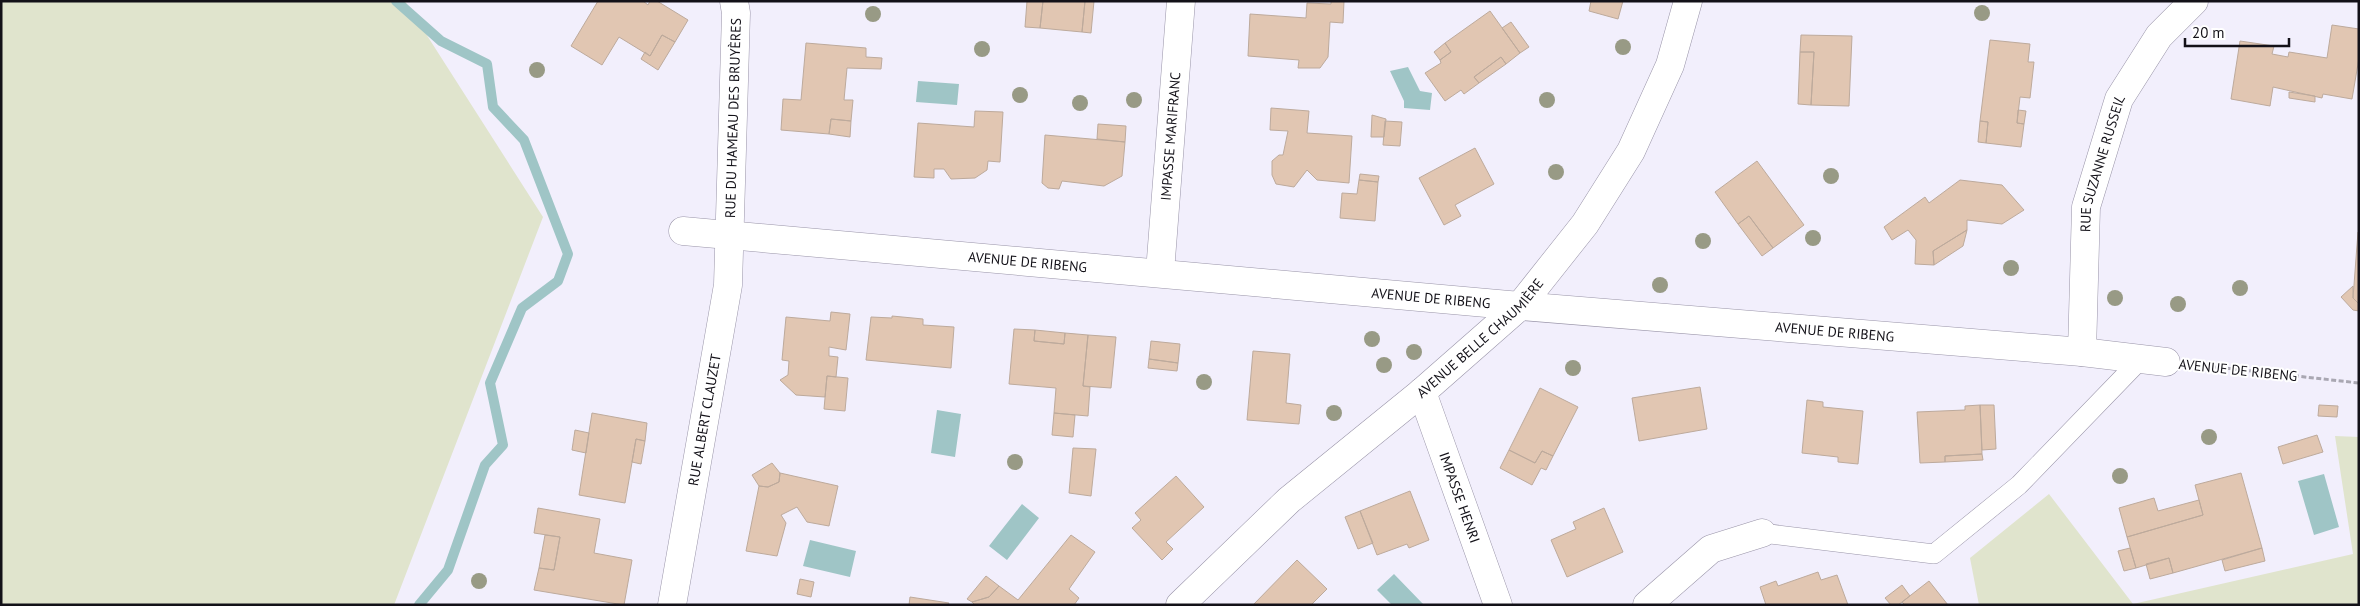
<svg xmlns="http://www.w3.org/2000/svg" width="2360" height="606" viewBox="0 0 2360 606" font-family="'PT Sans',sans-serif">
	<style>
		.green { fill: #e0e4cd }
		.water { fill: #9fc5c6 }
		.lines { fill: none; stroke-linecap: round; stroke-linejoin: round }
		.stream { stroke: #9fc5c6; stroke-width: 10 }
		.building { fill: #e1c6b2; stroke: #bdaa9c }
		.service-casing { stroke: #9994a8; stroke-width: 20 }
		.minor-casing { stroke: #9994a8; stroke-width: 29 }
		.tertiary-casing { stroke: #9994a8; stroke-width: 29 }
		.path { stroke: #a9a7b2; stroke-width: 3; stroke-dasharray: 5 2.5; stroke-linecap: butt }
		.service { stroke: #fff; stroke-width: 19 }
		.minor { stroke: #fff; stroke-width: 28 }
		.tertiary { stroke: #fff; stroke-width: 28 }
		.tree { fill: #989a85 }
		.labels { text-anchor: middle; stroke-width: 4; stroke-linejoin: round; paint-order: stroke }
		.street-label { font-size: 14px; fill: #131118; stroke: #fff }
	</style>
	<rect width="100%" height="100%" fill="#f2effc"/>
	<path class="green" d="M1 1H405L543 217 394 605H1Z
		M2335 436 2359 437V605H1979L1970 558 2049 494 2133 604 2353 554Z"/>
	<path class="water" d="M1408 67 1420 91 1432 93 1430 110 1404 108V101L1390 71Z
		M918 81 959 84 957 105 916 102Z
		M937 410 961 414 955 457 931 453Z
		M2324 474 2339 527 2314 535 2298 481Z
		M1022 504 1039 518 1007 560 989 546Z
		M810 540 856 551 850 577 803 566Z
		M1394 574 1424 605H1392L1377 590Z"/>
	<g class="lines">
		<path class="stream" d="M396 1 441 41 487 64 493 107 524 140 568 254 558 281 522 308 490 383 503 445 485 465 448 570 419 605"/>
	</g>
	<path class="building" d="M598 1H643L648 5 650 1H657L688 20 675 42 662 35 650 56 619 37 602 65 571 46Z
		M1027 1H1043L1040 28 1025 27Z
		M1043 1H1085L1082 32 1040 28Z
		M1085 1H1094L1091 33 1082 32Z
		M1331 1H1344L1343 23 1330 22 1328 57 1320 68H1298L1299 60 1248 56 1250 14 1306 18 1307 3 1331 4Z
		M1591 1H1623L1618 19 1589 11Z
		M1490 11 1520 53 1506 64 1501 57 1474 77 1479 83 1464 94 1461 90 1445 101 1425 73 1441 63 1440 60 1451 52 1445 43Z
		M1511 22 1529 47 1520 53 1502 28Z
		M2332 25 2359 29V58L2352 99 2323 94 2322 98 2273 87 2270 106 2231 99 2240 41 2274 46 2272 54 2288 57 2289 52 2327 58Z
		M662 35 675 42 658 70 641 59 645 52 650 56Z
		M1801 35 1852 36 1849 106 1811 105 1814 52H1800Z
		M1990 40 2030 44 2028 62H2034L2030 98 2020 97 2017 123 2024 124 2021 147 1986 143 1988 122 1980 121Z
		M806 43 866 48V57L882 58 881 69 847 68 844 100H853L851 121 831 119 829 134 781 130 783 99 801 100Z
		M1445 43 1451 52 1440 60 1434 52Z
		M1800 52H1814L1811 105 1798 104Z
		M1501 57 1506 64 1479 83 1474 77Z
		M2289 92 2315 96V102L2289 98Z
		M1271 108 1309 111 1307 133 1352 136 1349 183 1317 180 1307 170 1294 187 1276 184 1272 175V161L1279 155H1283L1288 131 1270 130Z
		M2018 110 2026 111 2024 124 2017 123Z
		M975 111 1003 112 1000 162 988 161 987 170 975 178 951 179 944 169H934V178L914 177 918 123 974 127Z
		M1372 115 1386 119 1384 137H1371Z
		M831 119 851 121 850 137 829 134Z
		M1385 121 1402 122 1400 146 1383 145Z
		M1980 121 1988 122 1986 143 1978 142Z
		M1098 124 1126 126 1125 142 1097 139Z
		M1045 135 1125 142 1122 176 1104 186 1062 181 1059 189 1048 188 1042 183Z
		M1475 148 1494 184 1455 205 1461 216 1444 225 1419 178Z
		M1757 161 1804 225 1773 248 1749 216 1738 224 1715 192Z
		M1360 174 1379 176 1378 182 1359 180Z
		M1359 180 1378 182 1375 221 1340 218 1342 193 1357 194Z
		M1960 180 2002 185 2024 210 2002 224 1967 220V230L1933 251 1934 265 1915 264 1916 240 1908 230 1892 240 1884 227 1925 197 1929 203Z
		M1749 216 1773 248 1762 256 1738 224Z
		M1967 230 1963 246 1934 265 1933 251Z
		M2358 232H2359V304L2353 298Z
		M2353 286V298L2359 304V311L2353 310 2341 297Z
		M831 312 850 314 846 350 829 347V356L838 357 836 377 827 376 825 397 796 395 780 380 788 375 789 361 782 360 786 317 830 321Z
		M892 316 923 319V325L954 327 951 368 866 360 871 317 892 318Z
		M1014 329 1035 330 1034 341 1064 344 1065 333 1088 335 1083 386 1090 387 1088 416 1054 413 1056 388 1009 384Z
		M1035 330 1065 333 1064 344 1034 341Z
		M1088 335 1116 337 1111 388 1083 386Z
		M1151 341 1180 344 1178 363 1149 359Z
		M1253 351 1290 354 1286 403 1301 405 1299 424 1247 420Z
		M1149 359 1178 363 1177 371 1148 368Z
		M827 376 848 378 845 411 824 409Z
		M1700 387 1707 429 1639 441 1632 398Z
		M1540 388 1578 407 1553 456 1542 451 1535 463 1509 450Z
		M1807 400 1823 402V407L1863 411 1858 464 1838 462V457L1802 453Z
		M1980 405 1982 454 1945 456V462L1920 463 1917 412 1965 410V406Z
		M1980 405H1994L1996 449 1982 450Z
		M2319 405 2338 406 2337 417 2318 416Z
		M592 413 647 423 645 441 636 439 625 503 579 495Z
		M1054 413 1075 415 1073 437 1052 435Z
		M575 430 589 433 586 453 572 450Z
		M2317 435 2323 452 2283 464 2278 447Z
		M636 439 645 441 641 464 632 462Z
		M1073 448 1096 449 1091 496 1069 493Z
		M1509 450 1535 463 1542 451 1553 456 1546 470 1541 468 1532 485 1500 468Z
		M1982 454 1983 460 1945 462V456Z
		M772 463 780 473 779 482 768 487 759 486 752 475Z
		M780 473 838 486 829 526 807 522 797 507 781 515 786 523 777 556 746 551 759 486 768 487 779 482Z
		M2241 473 2262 548 2173 573 2169 558 2136 568 2127 537 2203 515 2195 485Z
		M1176 476 1204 507 1166 542 1173 549 1162 560 1132 528 1141 520 1135 513Z
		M1410 491 1429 540 1409 548 1407 544 1377 555 1360 511Z
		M2154 498 2158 511 2199 500 2203 515 2127 537 2119 508Z
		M538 508 600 519 594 553 632 560 624 605 534 590 539 568 554 570 560 537 534 533Z
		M1604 508 1623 552 1567 577 1551 540 1576 529 1573 522Z
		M1360 511 1373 543 1358 549 1345 517Z
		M545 535 560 537 554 570 539 568Z
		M1071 535 1095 552 1069 589 1079 598 1074 605H975L972 602 989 597 999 586 1018 600Z
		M2130 548 2136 568 2124 571 2118 551Z
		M2262 548 2265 561 2225 571 2222 560Z
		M2169 558 2173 573 2150 579 2146 564Z
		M1297 560 1327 589 1311 605H1253Z
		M1818 572 1821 580 1837 575 1848 605H1766L1760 587 1776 581 1778 586Z
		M986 576 999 586 989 597 972 602 967 599Z
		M800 579 814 582 811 597 797 594Z
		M1929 581 1948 605H1905L1902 602Z
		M1902 585 1910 596 1898 605H1891L1885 598Z
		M910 597 949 603 948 605H909Z"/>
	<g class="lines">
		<defs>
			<path id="service" d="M1762 533 1934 554 2019 485 2141 359"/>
			<g id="minor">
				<path id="s1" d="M683 231 1520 306 2082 352 2166 362"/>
				<path id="s2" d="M1160 272 1181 1"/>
				<path id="s3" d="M2082 352 2086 207 2119 99 2159 36 2194 1"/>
				<path id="s4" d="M1422 392 1498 605"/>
				<path id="s5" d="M672 605 728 285 736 13 734 1"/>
				<path d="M1647 605 1711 549 1762 533"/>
			</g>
			<g id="tertiary">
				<path id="s6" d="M1180 605 1289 500 1422 392 1520 306 1585 224 1631 151 1670 65 1688 1"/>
			</g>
		</defs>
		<use href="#service" class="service-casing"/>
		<use href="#minor" class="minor-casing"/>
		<use href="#tertiary" class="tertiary-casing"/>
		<path class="path" d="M2197 365 2359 383"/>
		<use href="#service" class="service"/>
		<use href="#minor" class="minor"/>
		<use href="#tertiary" class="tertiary"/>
	</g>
	<g class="tree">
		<circle cx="1982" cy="13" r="8"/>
		<circle cx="873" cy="14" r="8"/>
		<circle cx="1623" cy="47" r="8"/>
		<circle cx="982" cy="49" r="8"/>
		<circle cx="537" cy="70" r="8"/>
		<circle cx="1020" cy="95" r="8"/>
		<circle cx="1134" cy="100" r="8"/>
		<circle cx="1547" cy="100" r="8"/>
		<circle cx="1080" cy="103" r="8"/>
		<circle cx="1556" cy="172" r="8"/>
		<circle cx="1831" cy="176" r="8"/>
		<circle cx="1813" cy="238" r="8"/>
		<circle cx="1703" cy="241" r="8"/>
		<circle cx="2011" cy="268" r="8"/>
		<circle cx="1660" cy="285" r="8"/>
		<circle cx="2240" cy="288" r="8"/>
		<circle cx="2115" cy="298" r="8"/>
		<circle cx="2178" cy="304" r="8"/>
		<circle cx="1372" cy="339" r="8"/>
		<circle cx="1414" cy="352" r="8"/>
		<circle cx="1384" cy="365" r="8"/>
		<circle cx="1573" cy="368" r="8"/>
		<circle cx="1204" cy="382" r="8"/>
		<circle cx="1334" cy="413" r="8"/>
		<circle cx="2209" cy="437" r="8"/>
		<circle cx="1015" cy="462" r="8"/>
		<circle cx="2120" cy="476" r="8"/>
		<circle cx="479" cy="581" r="8"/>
	</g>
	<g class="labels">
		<g class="street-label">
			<text dy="5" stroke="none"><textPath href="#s5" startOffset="492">RUE DU HAMEAU DES BRUYÈRES</textPath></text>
			<text dy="5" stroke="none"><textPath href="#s2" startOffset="136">IMPASSE MARIFRANC</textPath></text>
			<text dy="5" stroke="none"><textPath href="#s3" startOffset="191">RUE SUZANNE RUSSEIL</textPath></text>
			<text dy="5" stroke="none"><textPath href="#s1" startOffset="346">AVENUE DE RIBENG</textPath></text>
			<text dy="5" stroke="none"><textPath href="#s1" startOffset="751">AVENUE DE RIBENG</textPath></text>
			<text dy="5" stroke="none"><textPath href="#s1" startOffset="1156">AVENUE DE RIBENG</textPath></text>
			<text dy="5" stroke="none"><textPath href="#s6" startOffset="402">AVENUE BELLE CHAUMIÈRE</textPath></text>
			<text transform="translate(2238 370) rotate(6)" y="5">AVENUE DE RIBENG</text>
			<text dy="5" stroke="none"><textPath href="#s5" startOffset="188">RUE ALBERT CLAUZET</textPath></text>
			<text dy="5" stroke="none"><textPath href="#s4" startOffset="112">IMPASSE HENRI</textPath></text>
		</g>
	</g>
	<rect width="2360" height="606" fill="none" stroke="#131118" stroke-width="5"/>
	<path d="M2185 38v8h104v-8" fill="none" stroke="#131118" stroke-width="2.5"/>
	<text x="2192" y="38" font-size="15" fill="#131118" stroke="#ffffff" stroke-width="4" paint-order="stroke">20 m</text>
</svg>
